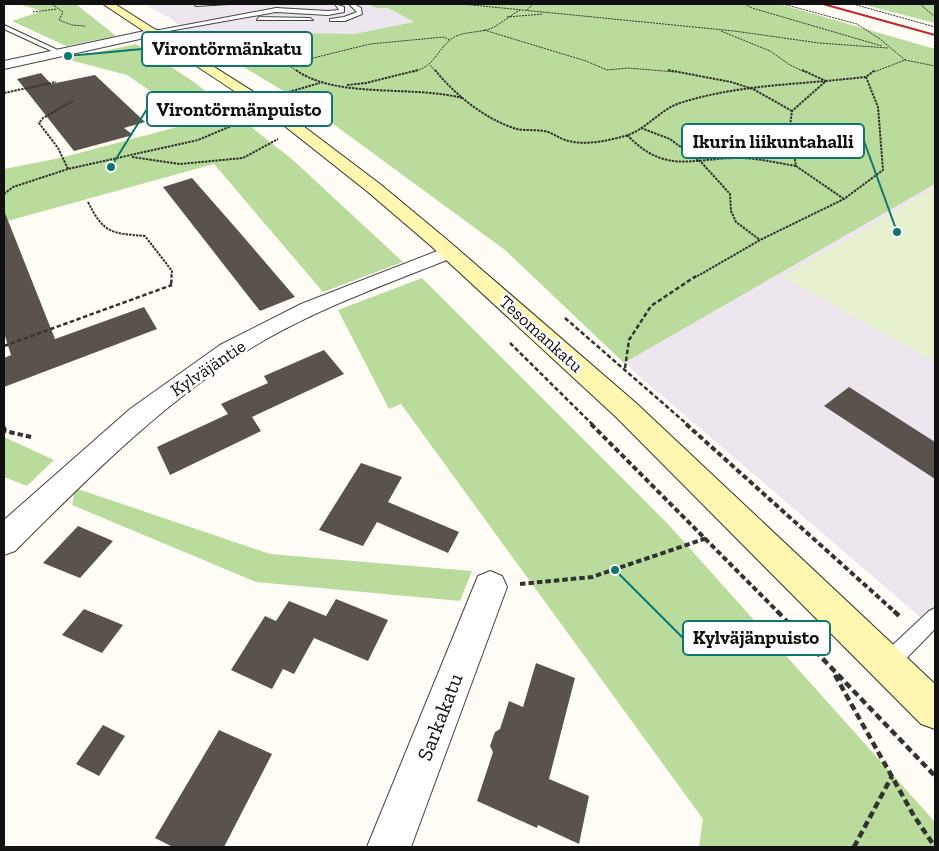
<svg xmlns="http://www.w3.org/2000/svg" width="939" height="851" viewBox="0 0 939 851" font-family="'Zilla Slab',serif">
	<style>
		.industrial { fill: #eee6ef }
		.forest { fill: #b9dc9c }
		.pitch { fill: #e6f2cf }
		.building { fill: #5a524d }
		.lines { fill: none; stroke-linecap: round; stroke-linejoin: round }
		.service-casing { stroke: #444; stroke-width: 2 }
		.minor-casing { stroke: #444; stroke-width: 2 }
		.tertiary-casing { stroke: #444; stroke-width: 2 }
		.secondary-casing { stroke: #333; stroke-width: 2 }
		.path-far4 { stroke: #333; stroke-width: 1; stroke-dasharray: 2 1; stroke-linecap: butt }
		.path-far3 { stroke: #333; stroke-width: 2; stroke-dasharray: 2.5 1; stroke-linecap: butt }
		.path-far2 { stroke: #333; stroke-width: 2.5; stroke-dasharray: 4.5 2.5; stroke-linecap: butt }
		.path-far1 { stroke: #333; stroke-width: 4; stroke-dasharray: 5.5 3; stroke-linecap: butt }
		.path { stroke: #333; stroke-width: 4.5; stroke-dasharray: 7 4; stroke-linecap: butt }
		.service { fill: #fff; fill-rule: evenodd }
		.minor { fill: #fff; fill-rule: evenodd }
		.tertiary { fill: #fff; fill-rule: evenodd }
		.secondary { fill: #fff6b0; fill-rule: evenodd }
		.rail { stroke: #c4262e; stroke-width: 2 }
		.labels { text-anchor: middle; stroke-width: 5; stroke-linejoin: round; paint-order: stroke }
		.street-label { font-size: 18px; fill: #111; stroke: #fff }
		.near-street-label { font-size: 21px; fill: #111; stroke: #fff }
		.leader { fill: none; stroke: #0f766e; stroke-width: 2 }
		.callout-dot { fill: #0f766e; stroke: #fff; stroke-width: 2 }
		.callout { fill: #fff; stroke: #0f766e; stroke-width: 2 }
		.callout-label { font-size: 19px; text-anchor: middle; font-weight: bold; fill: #111 }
	</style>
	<rect width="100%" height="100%" fill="#fffdf5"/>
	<path class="industrial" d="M144 4H368L376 8H388L415 22 354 34 258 32 199 40 170 18Z
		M935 184V630L624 363Z"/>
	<path class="forest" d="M19 4H76L116 36 66 46 12 21 42 11Z
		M368 4H779L935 49V184L624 363 505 250 310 107 199 40 258 32 354 34 414 22 388 8H376Z
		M861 4H935V23Z
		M136 44 194 82 293 160 403 262 323 292 214 164 4 222V169L60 158 196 122 127 75 66 59Z
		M422 278 667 523 935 822V847H699L703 819 401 404 389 409 338 310Z
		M4 437 54 460 27 486 4 477Z
		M75 488 270 554 472 571 460 601 256 582 72 505Z"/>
	<path class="pitch" d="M935 188V362L783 277Z"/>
	<path class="building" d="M41 73 51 84 95 75 145 122 124 128 133 135 74 151 17 79Z
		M192 178 241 234 295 297 260 311 163 187Z
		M5 213 55 339 144 307 157 329 4 387V358L11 355 4 333Z
		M324 350 344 374 252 417 261 431 170 475 157 447 228 414 221 404 268 383 264 376Z
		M849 387 935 442V479L824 406Z
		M361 463 402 477 388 502 459 532 448 553 377 522 363 546 319 530Z
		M78 526 113 541 80 578 43 563Z
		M336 599 388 620 368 661 314 638 294 674 283 669 272 689 231 670 265 616 276 621 289 601 326 616Z
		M84 609 123 625 102 653 62 635Z
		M536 663 575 678 549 779 589 796 579 844 538 825 537 828 477 801 493 752 490 746 495 732 500 729 509 701 523 707Z
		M103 725 125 736 99 776 76 764Z
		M219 730 272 754 224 847H173L155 838Z"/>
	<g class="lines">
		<defs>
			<path id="service" d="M194 4H229L196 6Z
				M335 4 344 7V12L328 15 276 12 152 34 149 32 276 8 328 11 339 10Z
				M349 4H354L361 8 362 14 345 21H330V19L344 17 357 12Z
				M259 17 310 18 313 20H257Z
				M4 25 62 52 63 53 58 54 4 29Z
				M935 608V629L895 670 888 672 881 670 879 663 881 656 929 611Z"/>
			<path id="minor" d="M450 246 457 248 460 252 457 256C392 282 324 306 263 341 169 396 91 475 15 551L4 555V520L130 409 220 345 301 304Z
				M490 571 502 576 507 587 411 847H367L478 576Z"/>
			<path id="tertiary" d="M154 29 158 31V35L4 69V61Z"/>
			<path id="secondary" d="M103 4H115L282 110 380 184 445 238 636 403 935 684V729L921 724 616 417 431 246 368 192 272 116Z"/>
		</defs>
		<use href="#service" class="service-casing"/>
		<use href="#minor" class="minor-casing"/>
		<use href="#tertiary" class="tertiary-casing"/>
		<use href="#secondary" class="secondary-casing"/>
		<path class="path-far4" d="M52 4 63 12 59 20 72 25 85 26
			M462 4 734 31 819 43 888 48
			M745 4 752 8 882 46
			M783 4 857 24 880 39 905 60 874 72
			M853 4 935 27
			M920 4 935 17
			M527 10 533 4
			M33 12 57 9
			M507 17 543 14
			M484 30 586 61 607 70 628 68 675 72
			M721 31 770 51 790 65 805 72
			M227 57C257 53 273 53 298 72
			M905 60 935 66
			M289 64 370 44 444 37 450 40
			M430 65 436 72
			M413 72C435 66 435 53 450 40 462 30 481 34 494 27 503 22 511 15 520 10"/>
		<path class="path-far3" d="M296 70C336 99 412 85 462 98
			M435 70C455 95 486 120 517 129 527 131 538 129 548 132 554 134 559 138 565 140 583 146 607 141 625 136 646 130 659 110 680 103 726 88 778 85 826 81
			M668 70 731 82 753 89 792 111
			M802 70 826 81
			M347 85 366 83 418 70
			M4 93 56 82
			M285 93 320 83
			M641 128 670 139 701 162 730 194 731 211 736 222 760 240
			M627 135C666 175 691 158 739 158 758 158 777 163 796 166
			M132 157 180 164 243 158 278 139
			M68 169 58 148 39 123 43 118 73 101
			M4 194 13 187 68 169 198 140 248 119
			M844 199 796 166 792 143 783 134 790 125 792 111 826 81 866 77 875 70
			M88 202C104 234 111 233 145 236L172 271 171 278
			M694 278 760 240 844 199 883 170 878 107 866 77"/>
		<path class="path-far2" d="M171 284 172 276
			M565 318 688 425
			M510 343 593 425
			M4 346 172 285
			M625 368 629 340 651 306 696 276"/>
		<path class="path-far1" d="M591 424 778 612
			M686 424 895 612
			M4 427 5 431 31 437
			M520 584 592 577 707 538"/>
		<path class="path" d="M777 611 935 776
			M894 611 901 618
			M835 675 914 816 935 847
			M854 847 892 776"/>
		<use href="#service" class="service"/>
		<use href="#minor" class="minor"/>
		<use href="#tertiary" class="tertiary"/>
		<use href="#secondary" class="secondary"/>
		<path class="rail" d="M823 4 935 35"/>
	</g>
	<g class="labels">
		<g class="street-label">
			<text transform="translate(541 334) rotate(42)" y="6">Tesomankatu</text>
			<text transform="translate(208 368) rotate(-34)" y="6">Kylväjäntie</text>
		</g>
		<g class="near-street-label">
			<text transform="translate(440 717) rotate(-69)" y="7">Sarkakatu</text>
		</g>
	</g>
	<path class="leader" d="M68 56L142 49M111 167L147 109M897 232L864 141M615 570L683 638"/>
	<g class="callout-dot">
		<circle cx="68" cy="56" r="5"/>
		<circle cx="111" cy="167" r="5"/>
		<circle cx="897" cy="232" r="5"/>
		<circle cx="615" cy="570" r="5"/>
	</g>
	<g class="callout">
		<rect x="142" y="32" width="170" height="34" rx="5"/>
		<rect x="147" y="92" width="185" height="34" rx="5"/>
		<rect x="682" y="124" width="182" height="34" rx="5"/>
		<rect x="683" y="621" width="147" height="34" rx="5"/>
	</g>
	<g class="callout-label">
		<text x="227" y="55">Virontörmänkatu</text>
		<text x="239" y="116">Virontörmänpuisto</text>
		<text x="773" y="148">Ikurin liikuntahalli</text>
		<text x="756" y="644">Kylväjänpuisto</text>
	</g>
	<rect width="939" height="851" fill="none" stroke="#111111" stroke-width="10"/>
</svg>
